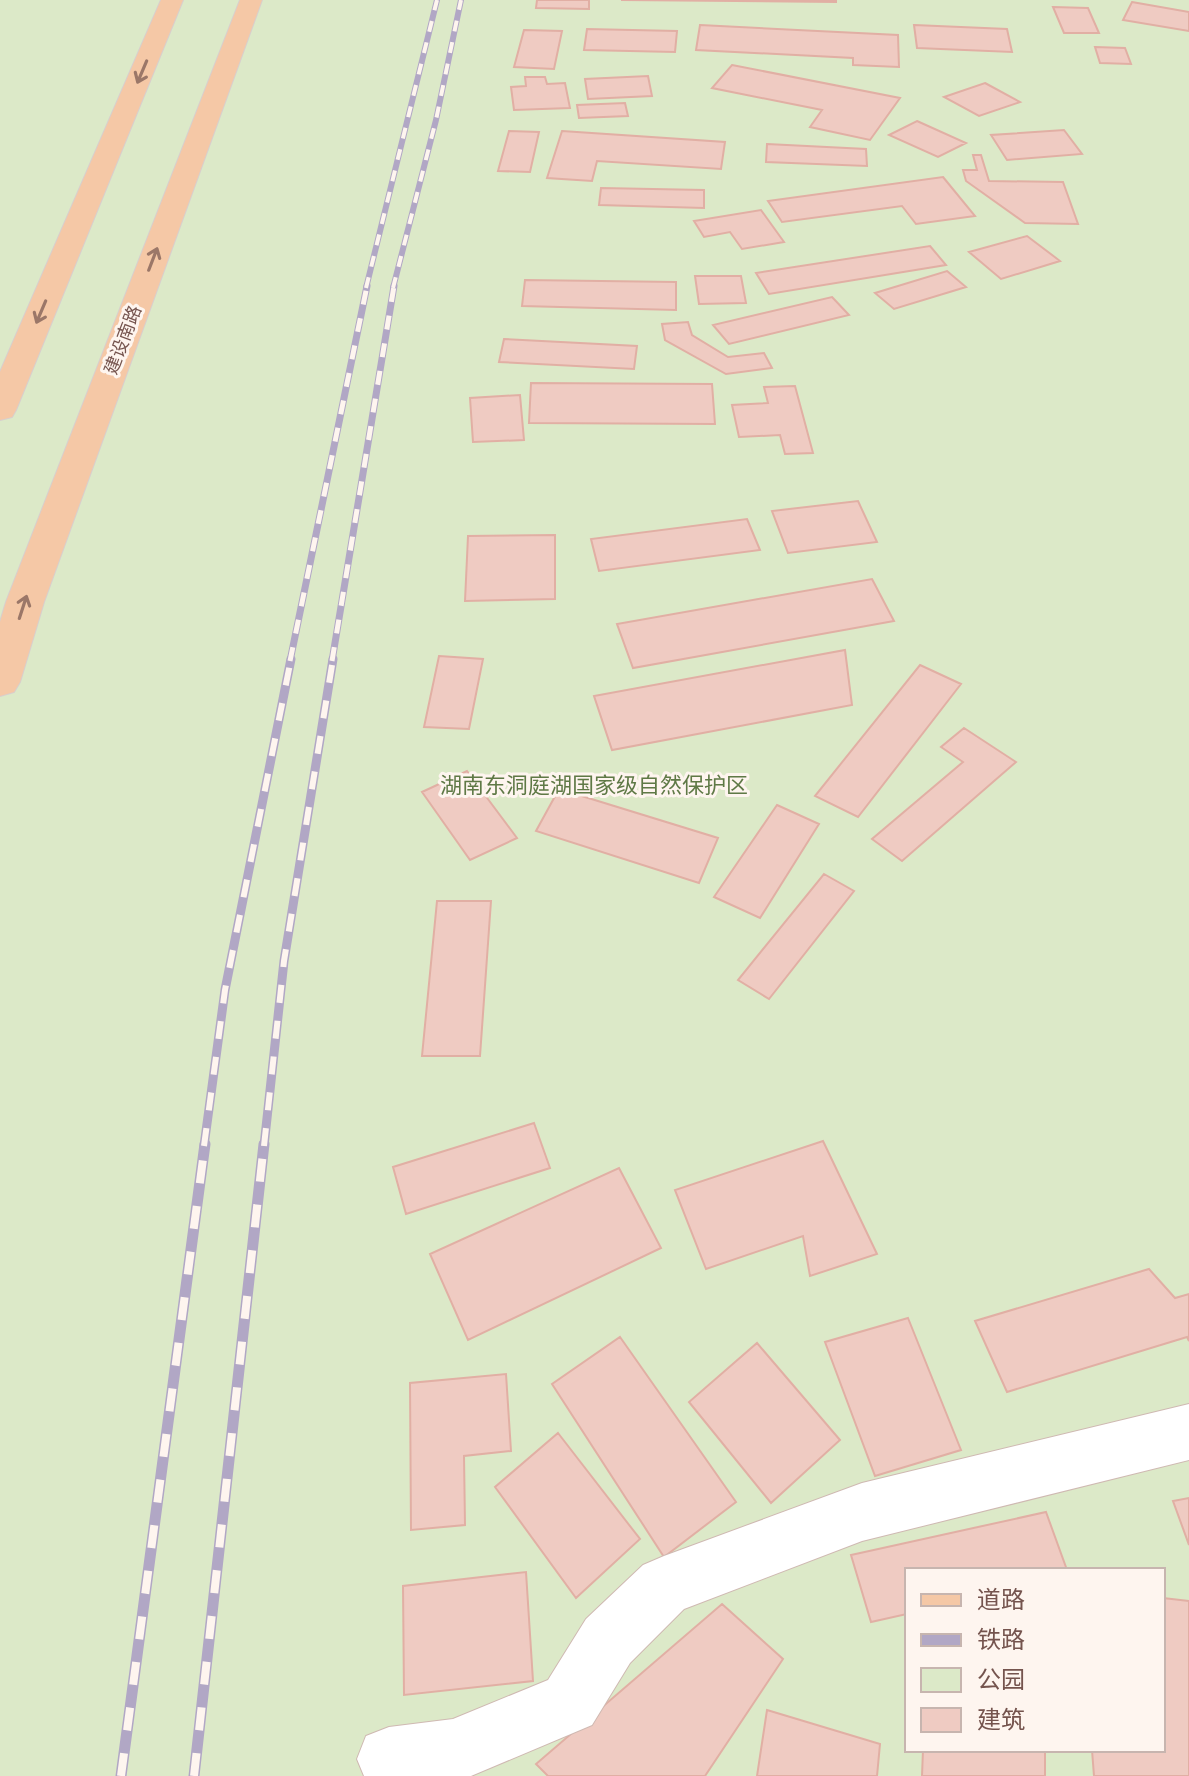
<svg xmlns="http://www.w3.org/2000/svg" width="1189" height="1776" viewBox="0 0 1189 1776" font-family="Figtree,'Noto Sans SC',sans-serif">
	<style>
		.green { fill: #dce9c8; fill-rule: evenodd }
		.building { fill: #efcbc2; stroke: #e1afa4; stroke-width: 2 }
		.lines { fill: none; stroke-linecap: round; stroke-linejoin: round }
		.minor-casing { stroke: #cfb9b2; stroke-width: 2 }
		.primary-casing { stroke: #d8cfcd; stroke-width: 2 }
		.minor { fill: #fff; fill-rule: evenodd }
		.primary { fill: #f5c8a6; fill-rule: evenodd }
		.rail-far3-casing { stroke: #b1a7c5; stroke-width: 6 }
		.rail-far2-casing { stroke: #b1a7c5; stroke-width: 7 }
		.rail-far1-casing { stroke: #b1a7c5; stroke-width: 9 }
		.rail-casing { stroke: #b1a7c5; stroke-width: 11 }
		.rail-far3 { stroke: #fef5ef; stroke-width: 4; stroke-dasharray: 11; stroke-linecap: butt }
		.rail-far2 { stroke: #fef5ef; stroke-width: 5; stroke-dasharray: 14; stroke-linecap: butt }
		.rail-far1 { stroke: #fef5ef; stroke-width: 6; stroke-dasharray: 18; stroke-linecap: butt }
		.rail { stroke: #fef5ef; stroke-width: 8; stroke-dasharray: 23; stroke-linecap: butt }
		.oneway { stroke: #9b7768 }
		.labels { text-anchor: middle; stroke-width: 6; stroke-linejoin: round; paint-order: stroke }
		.far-street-label { font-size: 18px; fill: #75544e; stroke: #fef5ef }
		.park-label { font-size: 22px; fill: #5f7946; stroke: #fef5ef }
	</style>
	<rect width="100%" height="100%" fill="#fbf1e9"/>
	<path class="green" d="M0 0H1189V1776H0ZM907 1570H1163V1750H907Z"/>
	<path class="building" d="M537 0H589V9L536 8Z
		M621 0H836V2Z
		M1132 2 1189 12V31L1123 20Z
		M1053 7 1088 8 1099 33H1064Z
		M700 25 898 35 899 67 853 65V58L696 50Z
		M914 25 1007 29 1012 52 917 48Z
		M587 29 677 31 675 52 584 50Z
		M524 30 562 31 554 69 514 67Z
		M1095 47 1125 48 1131 64 1100 63Z
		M732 65 900 98 870 140 810 127 822 110 712 88Z
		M648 76 652 96 588 99 585 79Z
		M525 77H545L547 84 565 83 570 108 514 110 511 87 526 86Z
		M985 83 1020 102 979 116 944 97Z
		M625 103 628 116 579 118 577 105Z
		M917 121 966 143 938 157 889 135Z
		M1064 130 1082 154 1007 160 991 135Z
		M509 131 539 132 530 172 498 171Z
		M562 131 725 142 721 169 597 161 592 181 547 178Z
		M767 144 866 149 867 166 766 162Z
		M973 155H981L989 181 1063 182 1078 224 1025 223 966 181 963 170H977Z
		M943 177 975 216 916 224 902 206 782 222 768 201Z
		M601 188 704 190V208L599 205Z
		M761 210 784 242 742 249 730 232 704 237 694 221Z
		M1027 236 1060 261 1001 279 969 252Z
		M930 246 946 265 769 294 756 273Z
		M947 271 966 287 894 309 875 293Z
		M695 276H741L746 303 699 304Z
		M525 280 676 282V310L522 306Z
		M832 297 849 315 729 344 713 325Z
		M688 322 692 335 728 357 764 353 772 368 726 374 665 340 662 324Z
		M504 339 637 346 634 369 499 362Z
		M531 383 712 384 715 424 529 423Z
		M795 386 813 453 785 454 780 435 739 437 732 405 768 403 764 387Z
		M520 395 524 440 473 442 470 398Z
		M858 501 877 542 788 553 772 511Z
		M747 519 760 550 599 571 591 539Z
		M555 535V599L465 601 468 536Z
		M872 579 894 621 633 668 617 624Z
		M845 650 852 705 612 750 594 696Z
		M439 656 483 659 469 729 424 727Z
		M920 665 961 684 858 817 815 796Z
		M964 728 1016 762 902 861 872 839 963 762 941 747Z
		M467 771 517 838 470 860 422 792Z
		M559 789 718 838 699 883 536 831Z
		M777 805 819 824 760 918 714 897Z
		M824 874 854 891 769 999 738 980Z
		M437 901H491L480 1056H422Z
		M534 1123 550 1168 406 1214 393 1167Z
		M823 1141 877 1254 810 1276 803 1236 706 1269 675 1190Z
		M619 1168 661 1248 468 1340 430 1254Z
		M1149 1269 1175 1298 1189 1294V1341L1187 1337 1007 1392 975 1321Z
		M908 1318 961 1450 875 1476 825 1342Z
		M620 1337 736 1502 664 1557 552 1384Z
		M757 1343 840 1440 771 1503 689 1402Z
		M506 1374 511 1451 464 1456 465 1525 411 1530 410 1383Z
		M558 1433 640 1539 576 1598 495 1487Z
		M1189 1498V1545L1173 1501Z
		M1046 1512 1067 1570H907V1614L871 1622 851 1555Z
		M526 1572 533 1681 404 1695 403 1586Z
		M1163 1598 1189 1601V1776H1094L1092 1750H1163Z
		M722 1604 783 1659 705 1776H548L536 1764Z
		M767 1710 880 1744 877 1776H757Z
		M923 1750H1045V1776H922Z"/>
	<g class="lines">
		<defs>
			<path id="minor" d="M1189 1404V1460L862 1541 684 1609 630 1663 592 1725 471 1776H364L357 1759 366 1736 389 1727 453 1719 548 1680 586 1619 643 1565 664 1556 862 1483Z"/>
			<path id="primary" d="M161 0H183L16 410 12 417 0 420V372Z
				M240 0H262L44 602 20 682 14 692 0 696V622L6 602Z"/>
		</defs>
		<use href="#minor" class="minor-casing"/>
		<use href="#primary" class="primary-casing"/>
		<use href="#minor" class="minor"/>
		<use href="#primary" class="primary"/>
		<defs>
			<path id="rail-far3" d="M366 288 437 0
				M393 288 436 120 461 0"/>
			<path id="rail-far2" d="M290 661 367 286
				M332 661 394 286"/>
			<path id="rail-far1" d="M204 1146 225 990 291 659
				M264 1146 284 961 333 659"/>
			<path id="rail" d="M121 1776 205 1144
				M194 1776 264 1144"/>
		</defs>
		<use href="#rail-far3" class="rail-far3-casing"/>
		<use href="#rail-far2" class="rail-far2-casing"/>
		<use href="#rail-far1" class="rail-far1-casing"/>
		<use href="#rail" class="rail-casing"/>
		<use href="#rail-far3" class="rail-far3"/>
		<use href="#rail-far2" class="rail-far2"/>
		<use href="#rail-far1" class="rail-far1"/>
		<use href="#rail" class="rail"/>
	</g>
	<defs><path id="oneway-shaft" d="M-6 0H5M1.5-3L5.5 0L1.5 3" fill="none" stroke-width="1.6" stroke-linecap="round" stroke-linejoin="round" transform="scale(2)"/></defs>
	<g class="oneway">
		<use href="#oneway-shaft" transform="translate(142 72) rotate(113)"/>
		<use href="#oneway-shaft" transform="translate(153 259) rotate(-69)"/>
		<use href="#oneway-shaft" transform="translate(41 312) rotate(113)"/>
		<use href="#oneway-shaft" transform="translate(23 607) rotate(-72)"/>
	</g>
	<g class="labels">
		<g class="far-street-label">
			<text transform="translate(123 340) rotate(-69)" y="6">建设南路</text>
		</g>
		<g class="park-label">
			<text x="594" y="793">湖南东洞庭湖国家级自然保护区</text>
		</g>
	</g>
	<rect x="905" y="1568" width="260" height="184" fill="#fef5ef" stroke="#c7b5af" stroke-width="2"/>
	<rect x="921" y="1594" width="40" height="12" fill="#f5c8a6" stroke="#c7b5af" stroke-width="2"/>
	<text x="977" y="1608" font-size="24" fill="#75544e">道路</text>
	<rect x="921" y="1634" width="40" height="12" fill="#b1a7c5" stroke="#c7b5af" stroke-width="2"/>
	<text x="977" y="1648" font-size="24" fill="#75544e">铁路</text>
	<rect x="921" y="1668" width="40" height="24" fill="#dce9c8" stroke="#c7b5af" stroke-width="2"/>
	<text x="977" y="1688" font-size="24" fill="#75544e">公园</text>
	<rect x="921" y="1708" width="40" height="24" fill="#efcbc2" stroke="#c7b5af" stroke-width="2"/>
	<text x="977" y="1728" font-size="24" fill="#75544e">建筑</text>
</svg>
